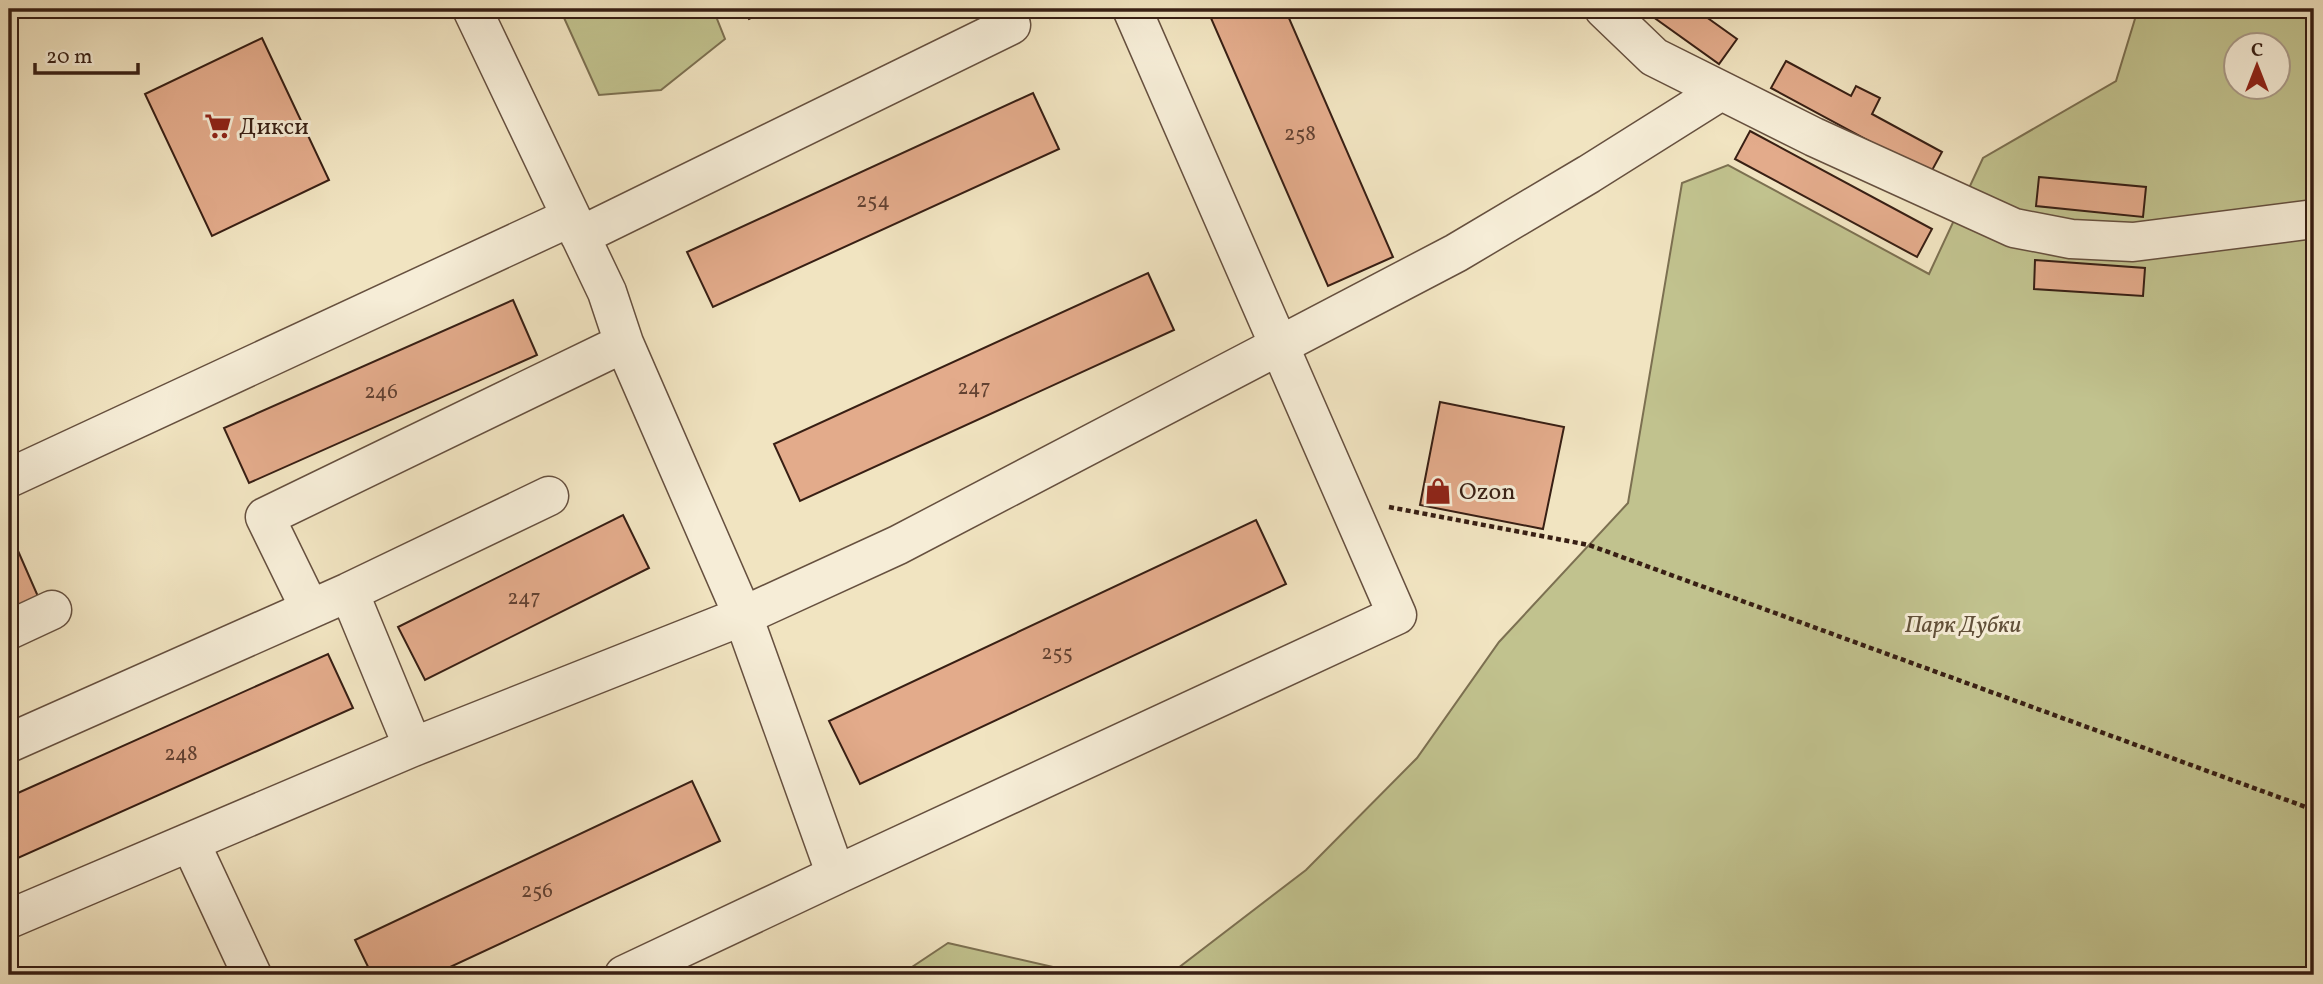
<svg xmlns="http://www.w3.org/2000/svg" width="2323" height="984" viewBox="0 0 2323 984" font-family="Vollkorn,serif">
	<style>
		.green { fill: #c1c28e; stroke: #7c7051; stroke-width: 2; fill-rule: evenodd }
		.building { fill: #e3ab8b; stroke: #381f14; stroke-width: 2 }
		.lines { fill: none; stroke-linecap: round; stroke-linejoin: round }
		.minor-casing { stroke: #66503f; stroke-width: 41 }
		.path { stroke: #381f14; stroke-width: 4.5; stroke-dasharray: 5 3.5; stroke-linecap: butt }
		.minor { stroke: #f6edd7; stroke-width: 38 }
		.labels { text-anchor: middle; stroke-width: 6; stroke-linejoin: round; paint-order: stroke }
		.number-label { font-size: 21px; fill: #634232 }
		.poi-label { font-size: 24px; fill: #381f14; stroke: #f6edd7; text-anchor: start }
		.park-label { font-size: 24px; font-style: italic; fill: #615039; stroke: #f6edd7 }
	</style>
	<rect width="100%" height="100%" fill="#f1e4c1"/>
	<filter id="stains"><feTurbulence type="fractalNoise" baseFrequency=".00286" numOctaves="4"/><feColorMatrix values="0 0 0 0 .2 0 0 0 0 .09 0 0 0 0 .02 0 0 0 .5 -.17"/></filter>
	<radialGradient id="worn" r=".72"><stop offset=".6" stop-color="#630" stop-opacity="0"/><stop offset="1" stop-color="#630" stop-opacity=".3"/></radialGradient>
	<path class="green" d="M560 9H713L725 39 661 90 599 95Z
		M2138 9H2314V975H1169L1306 870 1417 758 1499 642 1628 503 1682 183 1728 165 1929 274 1983 158 2116 81ZM2236 46H2278V88H2236Z
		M948 943 1088 975H900Z"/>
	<path class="building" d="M743 9H768L749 19Z
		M1207 9H1285L1393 257 1328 286Z
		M1642 9H1695L1737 39 1719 64Z
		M262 38 329 180 212 236 145 94Z
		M1786 61 1851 96 1856 86 1880 98 1872 114 1942 152 1930 174 1771 88Z
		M1033 93 1059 149 713 307 687 252Z
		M1750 131 1932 229 1917 257 1735 159Z
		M2039 177 2146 187 2143 217 2036 206Z
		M2035 260 2145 268 2143 296 2034 289Z
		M1148 273 1174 330 800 501 774 444Z
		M513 300 537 355 249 483 224 428Z
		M1440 402 1564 427 1543 529 1420 505Z
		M623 515 649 568 425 680 398 627Z
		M1256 520 1286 584 860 784 829 721Z
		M15 544 40 601 9 614V547Z
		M328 654 353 708 9 862V797Z
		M692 781 720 841 433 975H372L355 940Z"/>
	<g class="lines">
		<defs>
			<path id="minor" d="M1132 9 1397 615 836 875 743 616 898 545 1456 253 1589 174 1721 91
				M1604 9 1654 57 1814 137 2014 228 2071 239 2133 242 2314 219
				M580 236 1011 25
				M9 478 571 217
				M349 592 549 496
				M310 609 265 517 624 343
				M9 630 52 610
				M9 743 349 592 413 747
				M190 842 252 975
				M9 919 413 747 743 616 624 343 607 292 472 9
				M624 975 836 875"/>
		</defs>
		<use href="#minor" class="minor-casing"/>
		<path class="path" d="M1389 507 1589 545 2314 810"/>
		<use href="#minor" class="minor"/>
	</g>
	<defs>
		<symbol id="supermarket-bare" viewBox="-9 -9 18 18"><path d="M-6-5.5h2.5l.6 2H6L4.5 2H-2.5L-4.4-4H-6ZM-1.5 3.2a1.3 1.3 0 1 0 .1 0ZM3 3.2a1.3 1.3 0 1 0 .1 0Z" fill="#8f2418" stroke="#f6edd7" stroke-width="2.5" paint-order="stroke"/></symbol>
		<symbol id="shop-bare" viewBox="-9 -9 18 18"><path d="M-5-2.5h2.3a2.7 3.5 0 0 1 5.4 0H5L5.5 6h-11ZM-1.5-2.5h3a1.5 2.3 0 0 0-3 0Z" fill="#8f2418" stroke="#f6edd7" stroke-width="2.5" paint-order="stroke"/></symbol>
	</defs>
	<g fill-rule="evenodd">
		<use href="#supermarket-bare" x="199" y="107" width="38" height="38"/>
		<use href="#shop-bare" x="1419" y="472" width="38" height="38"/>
	</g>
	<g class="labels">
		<g class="number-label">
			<text x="1300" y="140">258</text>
			<text x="873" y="207">254</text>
			<text x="974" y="394">247</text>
			<text x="381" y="398">246</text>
			<text x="524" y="604">247</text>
			<text x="1057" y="659">255</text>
			<text x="181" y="760">248</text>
			<text x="537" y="897">256</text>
		</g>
		<g class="poi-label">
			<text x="239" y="134">Дикси</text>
			<text x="1459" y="499">Ozon</text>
		</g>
		<g class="park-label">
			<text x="1963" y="632">Парк Дубки</text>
		</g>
	</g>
	<rect width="2323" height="984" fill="none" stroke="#f1e4c1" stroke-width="35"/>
	<rect x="10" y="10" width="2302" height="963" fill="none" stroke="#381f14" stroke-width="3.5"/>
	<rect x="18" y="18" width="2288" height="949" fill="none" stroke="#381f14" stroke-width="2"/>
	<g transform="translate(2257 66)"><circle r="33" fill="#f6edd7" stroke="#aa9b89" stroke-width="2"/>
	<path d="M0-5L12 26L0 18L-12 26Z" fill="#8f2418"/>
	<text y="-10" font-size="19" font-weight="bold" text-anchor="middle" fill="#381f14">С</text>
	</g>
	<path d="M35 63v10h103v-10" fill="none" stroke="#381f14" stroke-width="3.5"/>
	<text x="46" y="63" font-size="21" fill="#381f14" stroke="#f6edd7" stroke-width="5" paint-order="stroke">20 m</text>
	<rect width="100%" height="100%" filter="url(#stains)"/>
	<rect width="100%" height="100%" fill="url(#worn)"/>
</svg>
